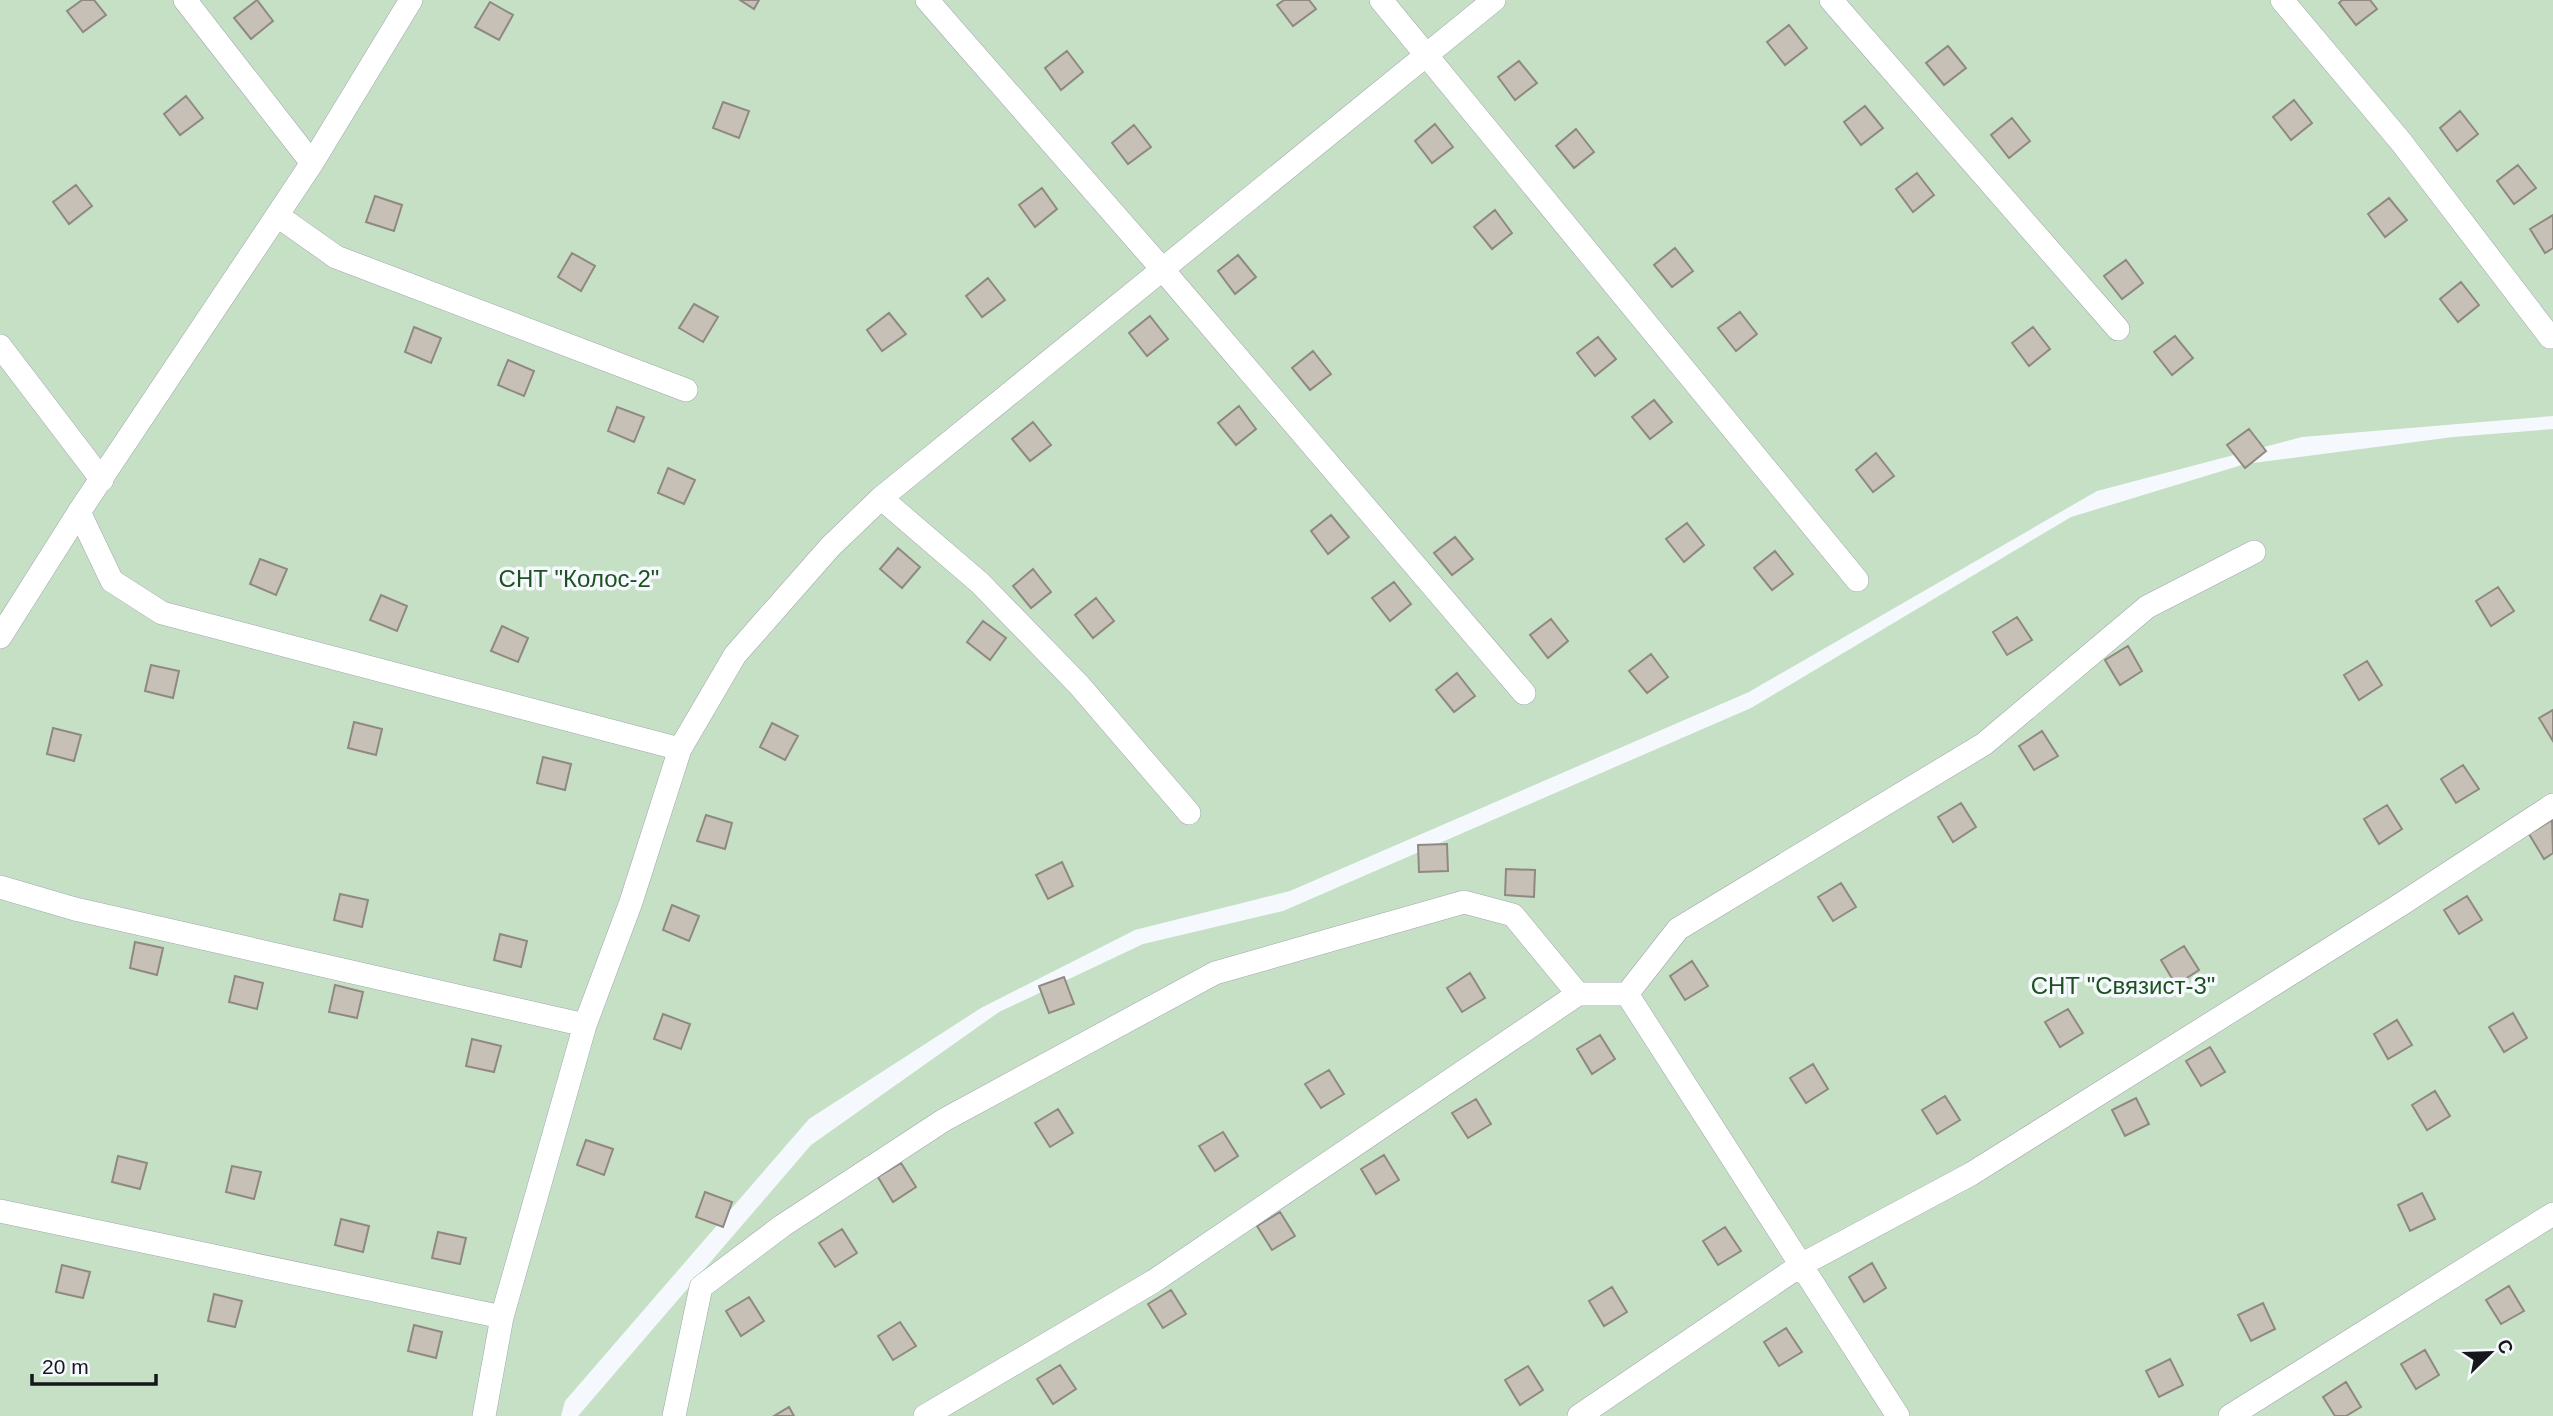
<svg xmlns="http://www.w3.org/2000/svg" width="2553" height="1416" viewBox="0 0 2553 1416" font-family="Arial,sans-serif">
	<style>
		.green { fill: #c6e0c5 }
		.building { fill: #c6c0b7; stroke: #8f8981; stroke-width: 2 }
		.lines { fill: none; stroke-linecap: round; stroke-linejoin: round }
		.lane-casing { stroke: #a0a5ae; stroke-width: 24 }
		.lane { stroke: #fff; stroke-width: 23 }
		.labels { text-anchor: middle; stroke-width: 7; stroke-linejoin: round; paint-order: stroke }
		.park-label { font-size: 24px; fill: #1d511f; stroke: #f5f9fe }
	</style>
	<rect width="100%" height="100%" fill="#f5f9fe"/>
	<path class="green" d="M0 0H2553V416L2302 437 2097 491 1749 692 1290 891 1135 930 981 1008 809 1119 565 1401 561 1416H0Z
		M2553 429V1416H578L811 1145 999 1012 1143 944 1283 911 1751 708 2071 517 2245 464 2453 437Z"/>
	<path class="building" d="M82 0H94L106 15 83 32 67 11Z
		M257 0 273 21 251 39 234 18Z
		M740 0H759L754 9Z
		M1284 0H1309L1316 9 1293 26 1277 5Z
		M2342 0H2370L2377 9 2356 25 2339 3Z
		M490 2 513 15 499 40 475 27Z
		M1789 25 1807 48 1785 65 1767 42Z
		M1948 46 1966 68 1944 85 1926 63Z
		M1067 51 1083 72 1061 90 1045 68Z
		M1519 61 1537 83 1515 100 1498 77Z
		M186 96 203 118 180 135 164 114Z
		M2294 100 2312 123 2291 140 2273 117Z
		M723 102 749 111 739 138 713 128Z
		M1865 106 1883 128 1861 145 1844 122Z
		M2460 111 2478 134 2457 151 2440 128Z
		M2012 118 2030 141 2009 158 1991 135Z
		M1435 124 1453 147 1432 163 1415 141Z
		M1134 125 1151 147 1128 164 1112 143Z
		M1576 129 1594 152 1574 168 1556 146Z
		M2518 165 2536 188 2514 204 2497 181Z
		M1917 173 1934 195 1913 212 1896 189Z
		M76 185 92 206 69 224 53 202Z
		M1042 188 1057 209 1035 227 1019 205Z
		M375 196 402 205 394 231 366 222Z
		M2389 198 2407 220 2385 237 2368 214Z
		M1495 210 1512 233 1492 249 1474 227Z
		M2553 215V248L2545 253 2530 229Z
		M1675 248 1693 271 1672 287 1654 265Z
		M572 253 595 266 581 291 558 277Z
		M1238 255 1256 277 1235 294 1218 271Z
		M2126 260 2143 283 2122 299 2104 276Z
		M988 278 1005 300 982 317 966 296Z
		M2461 282 2479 305 2458 322 2440 299Z
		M694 304 718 317 703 342 679 328Z
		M1740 312 1757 334 1736 351 1718 328Z
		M889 313 906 334 882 351 867 330Z
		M1150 316 1168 339 1147 356 1129 333Z
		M414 327 441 338 431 363 405 352Z
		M2033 327 2050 349 2029 366 2012 343Z
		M2175 336 2193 358 2172 375 2154 352Z
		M1598 337 1616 359 1595 376 1577 353Z
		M1313 351 1331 374 1310 390 1292 368Z
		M508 360 534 371 524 396 498 385Z
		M1654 400 1672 422 1650 439 1632 417Z
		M1239 406 1256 429 1236 445 1218 423Z
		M617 407 644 417 634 442 608 431Z
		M1033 422 1051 445 1030 461 1012 439Z
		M2249 429 2266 451 2245 468 2227 445Z
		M1876 453 1894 476 1873 492 1856 470Z
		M668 468 695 480 684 504 658 493Z
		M1331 515 1349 537 1328 554 1311 531Z
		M1687 523 1704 545 1684 562 1666 539Z
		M1455 537 1473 559 1452 575 1434 553Z
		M898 548 920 567 902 588 880 569Z
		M1775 551 1793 574 1772 590 1754 568Z
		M260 559 287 569 276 595 250 584Z
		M1033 569 1051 592 1031 608 1013 586Z
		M1394 582 1411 604 1390 621 1372 598Z
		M2498 587 2514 611 2491 626 2476 601Z
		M381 595 407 606 397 631 370 620Z
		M1096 598 1114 621 1093 638 1075 615Z
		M2017 617 2032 640 2007 655 1993 632Z
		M1551 619 1568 641 1548 658 1530 635Z
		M983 621 1006 638 990 660 967 642Z
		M502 626 528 638 518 662 491 651Z
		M2128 646 2142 671 2120 685 2105 660Z
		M1651 654 1668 677 1647 693 1629 671Z
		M2367 661 2382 685 2359 700 2344 675Z
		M151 665 179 671 173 698 145 691Z
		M1457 673 1475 696 1454 712 1436 690Z
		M2553 710V741L2539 718Z
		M354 722 382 729 376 755 348 748Z
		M772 723 798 736 785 760 760 747Z
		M53 728 81 735 74 761 47 754Z
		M2042 731 2058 756 2034 770 2019 746Z
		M543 757 571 764 565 790 537 783Z
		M2463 765 2479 789 2456 803 2441 779Z
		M1961 803 1976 827 1953 842 1938 817Z
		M2387 805 2402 829 2379 844 2364 819Z
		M706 815 732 823 725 849 697 841Z
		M2552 820 2553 853 2544 859 2529 834Z
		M1447 844 1448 871 1419 872 1418 845Z
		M1062 862 1073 886 1048 899 1036 875Z
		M1506 869 1535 870 1534 897 1505 895Z
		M1841 883 1856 907 1833 921 1818 897Z
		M340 894 368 900 362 927 334 920Z
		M2467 896 2482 920 2459 934 2444 910Z
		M672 905 699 916 689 941 663 930Z
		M500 934 527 941 521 967 494 960Z
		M135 942 163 948 157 975 130 968Z
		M2184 946 2199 970 2176 985 2161 960Z
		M1692 961 1708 986 1685 1000 1670 976Z
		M1470 973 1485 998 1462 1012 1447 988Z
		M235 976 263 983 257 1009 229 1002Z
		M1064 977 1074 1004 1049 1013 1039 986Z
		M335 985 363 992 357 1018 329 1012Z
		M2068 1009 2083 1033 2060 1047 2045 1022Z
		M2513 1013 2527 1038 2504 1052 2489 1027Z
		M663 1014 690 1024 681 1049 654 1039Z
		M2397 1020 2412 1045 2388 1059 2374 1034Z
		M1600 1035 1615 1059 1592 1074 1577 1049Z
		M472 1039 501 1046 494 1072 466 1066Z
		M2210 1047 2225 1072 2201 1086 2186 1061Z
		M1813 1064 1828 1089 1806 1103 1790 1078Z
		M1329 1070 1344 1094 1321 1108 1305 1084Z
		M2435 1091 2450 1116 2427 1130 2412 1105Z
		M1945 1096 1960 1120 1937 1134 1922 1110Z
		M2136 1098 2149 1124 2125 1136 2112 1110Z
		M1476 1099 1491 1124 1468 1138 1452 1113Z
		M1058 1109 1073 1133 1050 1147 1035 1123Z
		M1223 1132 1238 1156 1215 1171 1199 1146Z
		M586 1140 613 1149 604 1175 577 1165Z
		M1384 1155 1399 1180 1376 1194 1361 1169Z
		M118 1156 147 1163 140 1189 112 1182Z
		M901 1163 916 1187 893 1202 878 1177Z
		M232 1166 261 1172 254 1199 226 1192Z
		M705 1192 732 1202 723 1227 696 1217Z
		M2422 1193 2435 1219 2410 1231 2398 1205Z
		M1280 1212 1295 1236 1272 1250 1257 1226Z
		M341 1219 369 1226 363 1252 335 1245Z
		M1725 1227 1741 1251 1718 1265 1703 1241Z
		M842 1229 857 1253 835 1267 819 1243Z
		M438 1232 466 1238 460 1264 432 1258Z
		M1872 1263 1886 1288 1864 1302 1849 1277Z
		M62 1265 90 1272 83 1298 56 1292Z
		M2509 1286 2524 1311 2501 1324 2486 1300Z
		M1612 1287 1627 1312 1604 1326 1589 1301Z
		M1171 1290 1186 1314 1163 1328 1148 1304Z
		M214 1294 242 1301 235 1327 208 1321Z
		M749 1297 764 1321 741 1336 726 1311Z
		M2263 1303 2275 1329 2251 1341 2238 1315Z
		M900 1322 916 1346 893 1360 878 1336Z
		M414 1325 442 1332 436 1358 408 1351Z
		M1786 1328 1802 1352 1779 1366 1764 1342Z
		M2425 1350 2439 1375 2416 1389 2401 1364Z
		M2170 1359 2183 1385 2159 1397 2146 1371Z
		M1060 1365 1076 1389 1053 1404 1037 1379Z
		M1528 1366 1543 1390 1520 1405 1505 1380Z
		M2346 1382 2361 1407 2346 1416H2335L2323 1397Z
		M789 1407 794 1416H774Z"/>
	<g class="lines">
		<defs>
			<path id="lane" d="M185 0 312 163
				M927 0 1163 270 1524 693
				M1381 0 1857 580
				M1831 0 2118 329
				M2282 0 2402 143 2550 337
				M278 216 336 257 686 390
				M0 346 102 480
				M881 498 980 583 1079 685 1189 813
				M79 512 112 581 162 613 680 749
				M0 637 79 512 312 163 411 0
				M0 887 75 909 585 1025
				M1627 994 1678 929 1984 744 2147 607 2254 552
				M0 1211 502 1317
				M484 1416 502 1317 585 1025 631 902 680 749 735 655 830 547 881 498 1494 0
				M674 1416 701 1287 782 1226 944 1120 1215 973 1464 902 1513 915 1578 994H1627L1898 1416
				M925 1416 1154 1281 1578 994
				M1579 1416 1801 1265 1971 1174 2400 905 2553 805
				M2230 1416 2553 1214"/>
		</defs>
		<use href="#lane" class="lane-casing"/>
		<use href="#lane" class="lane"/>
	</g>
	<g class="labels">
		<g class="park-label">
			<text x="579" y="587">СНТ "Колос-2"</text>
			<text x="2123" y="994">СНТ "Связист-3"</text>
		</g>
	</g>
	<g transform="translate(2490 1353) rotate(67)" stroke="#f5f9fe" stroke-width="5" paint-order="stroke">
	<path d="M0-5L12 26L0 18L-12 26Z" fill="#15171a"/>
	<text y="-10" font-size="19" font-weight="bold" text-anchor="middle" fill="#15171a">С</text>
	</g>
	<path d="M32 1374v10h124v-10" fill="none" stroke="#15171a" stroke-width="3.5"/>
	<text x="42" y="1374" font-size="21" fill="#15171a" stroke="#f5f9fe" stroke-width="5" paint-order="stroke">20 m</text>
</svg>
